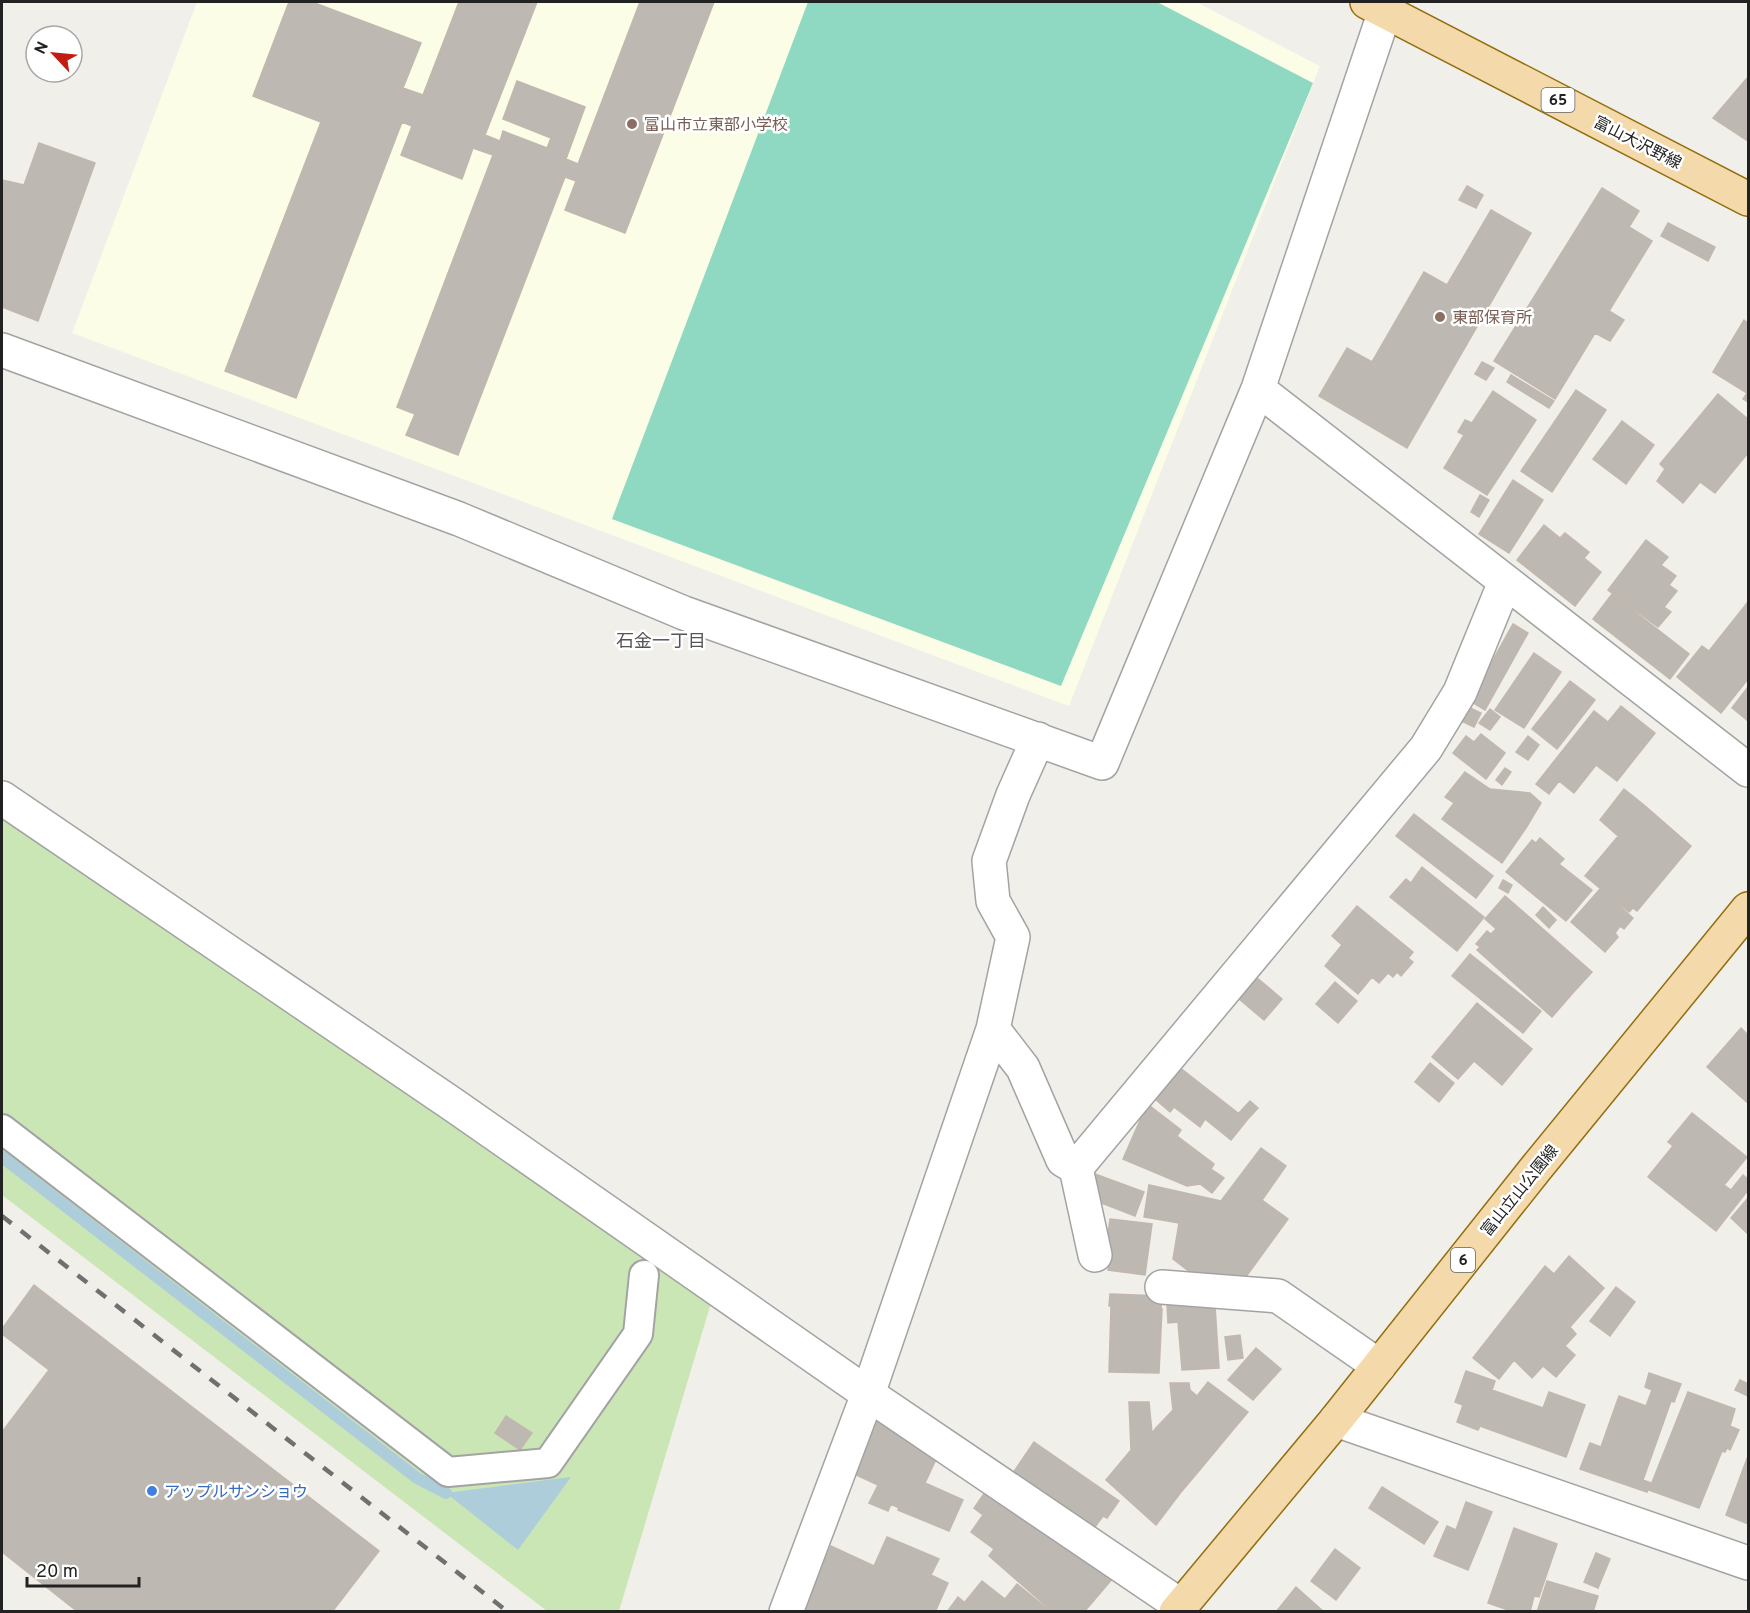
<svg xmlns="http://www.w3.org/2000/svg" width="1750" height="1613" viewBox="0 0 1750 1613" font-family="Overpass,'Noto Sans JP',sans-serif">
	<style>
		.education { fill: #fbfde7 }
		.grass { fill: #cae6b5 }
		.pitch { fill: #8fd8c1 }
		.water { fill: #aecdda }
		.lines { fill: none; stroke-linecap: round; stroke-linejoin: round }
		.stream { stroke: #aecdda; stroke-width: 12 }
		.building { fill: #beb8b2; stroke: #c2b7ad; stroke-width: 1.5 }
		.pedestrian-casing { stroke: #a3a3a3; stroke-width: 32 }
		.minor-casing { stroke: #a3a3a3; stroke-width: 36 }
		.primary-casing { stroke: #926e0e; stroke-width: 36 }
		.pedestrian { stroke: #fff; stroke-width: 28 }
		.minor { stroke: #fff; stroke-width: 33 }
		.primary { stroke: #f4d9ab; stroke-width: 33 }
		.rail { stroke: #707070; stroke-width: 4.5; stroke-dasharray: 12 12; stroke-linecap: butt }
		.education-dot { fill: #8d6e63; stroke: #fff; stroke-width: 2 }
		.shop-dot { fill: #3f7fe0; stroke: #fff; stroke-width: 2 }
		.labels { text-anchor: middle; stroke-width: 5; stroke-linejoin: round; paint-order: stroke }
		.shield { fill: #fff; stroke: #646464; stroke-width: 1.5 }
		.shield-label { font-size: 15px; font-weight: bold; fill: #222 }
		.education-label { font-size: 16px; fill: #785e54; stroke: #fff; text-anchor: start }
		.street-label { font-size: 16px; fill: #222; stroke: #fff }
		.shop-label { font-size: 16px; fill: #366cbe; stroke: #fff; text-anchor: start }
		.neighbourhood-label { font-size: 18px; fill: #555; stroke: #fff }
	</style>
	<rect width="100%" height="100%" fill="#f1efe9"/>
	<path class="education" d="M197 2H1196L1320 66 1069 706 72 333Z"/>
	<path class="grass" d="M2 812 711 1303 619 1611H547L2 1195Z"/>
	<path class="pitch" d="M808 2H1157L1313 83 1061 686 612 519Z"/>
	<path class="water" d="M571 1477 518 1550 446 1493Z"/>
	<g class="lines">
		<path class="stream" d="M2 1157 417 1478 446 1493"/>
	</g>
	<path class="building" d="M289 2H312L421 43 403 88 423 95 459 2H537L485 135 500 141 503 131 547 148 551 138 503 119 517 81 585 107 566 159 578 164 640 2H714L625 233 565 210 576 181 565 177 458 455 406 435 415 414 397 407 493 155 473 148 462 179 401 155 412 126 402 122 296 398 225 371 321 122 253 96Z
		M1748 77V141L1713 118Z
		M39 143 95 163 38 321 2 307V180L24 185Z
		M1467 186 1483 195 1476 208 1459 200Z
		M1602 188 1639 211 1629 227 1652 241 1609 311 1624 320 1610 341 1595 333 1555 399 1494 361Z
		M1491 210 1531 233 1407 448 1319 396 1347 348 1372 362 1424 272 1447 285Z
		M1668 223 1715 247 1708 261 1661 236Z
		M1744 320 1748 323V402L1743 399 1747 393 1713 372Z
		M1482 362 1494 368 1486 380 1475 374Z
		M1511 375 1554 401 1549 408 1507 382Z
		M1576 390 1606 410 1552 492 1521 471Z
		M1493 391 1536 420 1487 495 1444 468 1464 435 1458 432 1465 420 1472 423Z
		M1718 394 1748 419V453L1715 493 1700 482 1683 503 1657 481 1665 469 1660 464Z
		M1622 421 1654 445 1626 484 1593 459Z
		M1513 480 1543 500 1509 553 1479 534Z
		M1480 495 1489 500 1479 517 1471 512Z
		M1544 525 1560 538 1565 533 1589 552 1584 558 1601 572 1575 606 1517 560Z
		M1646 540 1668 557 1661 565 1676 576 1669 585 1677 591 1664 607 1671 612 1658 627 1608 590Z
		M1612 594 1689 654 1670 679 1593 619Z
		M1748 602V679L1721 713 1677 677 1702 646 1709 651Z
		M1513 624 1528 633 1485 710 1470 701Z
		M1534 653 1561 672 1524 728 1495 710Z
		M1570 681 1595 700 1557 749 1532 729Z
		M1748 687V721L1732 708Z
		M1466 706 1481 713 1474 727 1459 720Z
		M1621 706 1655 733 1617 781 1596 765 1574 793 1559 781 1549 794 1536 784 1594 711 1608 722Z
		M1490 709 1500 717 1490 730 1479 723Z
		M1481 734 1505 753 1486 779 1453 753 1466 736 1474 742Z
		M1528 736 1539 745 1528 760 1516 752Z
		M1505 768 1511 772 1502 785 1496 780Z
		M1465 772 1490 789 1530 793 1541 803 1526 828 1502 863 1442 819 1454 803 1445 797Z
		M1624 789 1644 805 1618 836 1600 820Z
		M1644 805 1691 846 1637 911 1633 908 1629 912 1585 876Z
		M1414 814 1493 876 1476 898 1396 836Z
		M1540 838 1564 859 1559 864 1592 890 1566 921 1506 872 1532 840 1536 843Z
		M1422 867 1484 917 1457 951 1390 897 1406 879 1411 883Z
		M1503 880 1512 885 1508 893 1499 888Z
		M1600 889 1633 918 1624 929 1620 926 1615 933 1618 937 1605 952 1571 922Z
		M1505 896 1592 972 1571 995 1485 919Z
		M1357 906 1413 952 1393 977 1388 973 1379 983 1372 977 1358 994 1325 966 1342 945 1332 936Z
		M1543 907 1556 920 1549 928 1536 915Z
		M1496 929 1571 995 1552 1017 1477 950 1480 947 1476 944 1487 931 1491 934Z
		M1470 954 1541 1011 1523 1033 1452 976Z
		M1408 958 1413 962 1401 976 1397 972Z
		M1256 977 1282 999 1264 1020 1239 999Z
		M1335 982 1357 1001 1338 1023 1316 1004Z
		M1477 1003 1532 1049 1502 1085 1474 1061 1458 1079 1432 1057Z
		M1741 1028 1748 1035V1103L1707 1067Z
		M1430 1063 1454 1083 1439 1102 1415 1082Z
		M1179 1067 1247 1120 1231 1140 1205 1119 1200 1127 1174 1107 1170 1112 1155 1099Z
		M1250 1101 1258 1108 1247 1120 1239 1113Z
		M1150 1106 1181 1130 1177 1136 1214 1164 1211 1169 1224 1178 1212 1193 1200 1184 1187 1186 1123 1159 1142 1116Z
		M1692 1113 1747 1157 1724 1185 1731 1190 1743 1175 1748 1179V1190L1716 1231 1648 1177 1673 1146 1668 1142Z
		M1261 1148 1286 1166 1262 1200 1288 1219 1240 1285 1203 1282 1173 1259 1179 1223 1144 1217 1149 1185 1221 1201Z
		M1095 1174 1144 1192 1135 1216 1096 1201 1089 1191Z
		M1748 1198V1234L1731 1218Z
		M1110 1219 1152 1224 1145 1275 1108 1270 1112 1242H1107Z
		M1569 1256 1604 1288 1570 1327 1576 1334 1565 1346 1575 1355 1556 1377 1543 1366 1532 1378 1514 1360 1499 1379 1473 1358 1545 1266 1554 1274Z
		M34 1285 379 1551 332 1612H78L2 1552V1432L49 1370 2 1334V1329Z
		M1616 1287 1635 1302 1610 1336 1590 1321Z
		M1110 1294 1162 1296 1161 1308 1109 1306Z
		M1193 1301V1308L1215 1306 1219 1368 1182 1370 1178 1322 1168 1323 1167 1303Z
		M1111 1307 1162 1309 1159 1373 1109 1372Z
		M1240 1335 1243 1358 1228 1360 1225 1337Z
		M1256 1348 1281 1369 1253 1400 1228 1380Z
		M1466 1371 1495 1381 1492 1390 1543 1408 1549 1392 1585 1405 1566 1457 1480 1426 1478 1430 1457 1422 1463 1405 1455 1402Z
		M1649 1373 1681 1384 1674 1402 1671 1401 1643 1480 1651 1483 1647 1492 1580 1469 1590 1443 1601 1447 1619 1396 1646 1406 1652 1390 1645 1387Z
		M1740 1380 1748 1384V1396L1735 1390Z
		M1208 1382 1248 1412 1232 1431 1193 1401Z
		M1170 1383H1189L1190 1390 1197 1396 1193 1401 1232 1431 1203 1466 1156 1428 1173 1410Z
		M1688 1392 1735 1409 1730 1426 1739 1430 1730 1450 1727 1448 1725 1452 1722 1451 1699 1508 1649 1490Z
		M1129 1402H1149L1152 1433 1156 1428 1203 1466 1182 1491 1131 1450Z
		M879 1412 939 1453 925 1483 963 1500 949 1531 898 1510 899 1508 891 1504 888 1511 869 1503 878 1485 854 1474 876 1425 870 1422Z
		M506 1416 532 1433 520 1450 495 1433Z
		M1034 1442 1119 1501 1107 1518 1103 1516 1092 1531 1011 1476Z
		M1131 1450 1182 1491 1156 1525 1106 1480Z
		M1748 1456V1524L1726 1515Z
		M1382 1487 1438 1522 1424 1544 1369 1508Z
		M988 1488 1114 1577 1084 1612H1053L989 1556 994 1549 971 1532 983 1515 974 1508Z
		M1466 1502 1492 1512 1468 1570 1434 1556 1447 1526 1456 1530Z
		M1514 1528 1557 1544 1539 1597 1534 1596 1530 1612H1514L1488 1603Z
		M887 1537 939 1559 931 1575 948 1583 935 1612H803L831 1546 874 1566Z
		M1335 1549 1360 1568 1336 1600 1311 1581Z
		M1596 1553 1610 1559 1598 1588 1584 1582Z
		M982 1581 1005 1599 1017 1584 1051 1612H977L965 1602Z
		M1547 1581 1598 1596 1593 1612H1537Z
		M1296 1587 1324 1612H1276Z
		M958 1597 976 1612H947Z"/>
	<g class="lines">
		<defs>
			<path id="pedestrian" d="M2 1129 448 1472 548 1463 638 1334 644 1275"/>
			<path id="minor" d="M2 350 459 519 684 613 1102 763 1258 389 1385 11
				M1258 389 1748 770
				M2 798 455 1106 868 1394 1181 1606
				M993 1029 1023 1068 1063 1160 1076 1168 1095 1255
				M1076 1168 1426 748 1460 692 1505 582
				M1162 1287 1278 1296 1379 1366
				M1336 1420 1748 1563
				M786 1612 868 1394 993 1029 1013 937 993 901 989 861 1013 795 1038 739"/>
			<path id="primary" d="M1367 2 1748 199
				M1176 1612 1336 1420 1537 1167 1748 909"/>
		</defs>
		<use href="#pedestrian" class="pedestrian-casing"/>
		<use href="#minor" class="minor-casing"/>
		<use href="#primary" class="primary-casing"/>
		<use href="#pedestrian" class="pedestrian"/>
		<use href="#minor" class="minor"/>
		<use href="#primary" class="primary"/>
		<path class="rail" d="M2 1216 508 1612"/>
	</g>
	<g class="education-dot">
		<circle cx="632" cy="124" r="6"/>
		<circle cx="1440" cy="317" r="6"/>
	</g>
	<circle class="shop-dot" cx="152" cy="1491" r="6"/>
	<g class="labels">
		<g class="shield">
			<rect x="1541.5" y="88" width="33" height="24" rx="4.5"/>
			<rect x="1451" y="1248" width="24" height="24" rx="4.5"/>
		</g>
		<g class="shield-label">
			<text x="1558" y="105">65</text>
			<text x="1463" y="1265">6</text>
		</g>
		<g class="education-label">
			<text x="644" y="130">富山市立東部小学校</text>
			<text x="1452" y="323">東部保育所</text>
		</g>
		<g class="street-label">
			<text transform="translate(1638 142) rotate(27)" y="6">富山大沢野線</text>
			<text transform="translate(1519 1190) rotate(-51)" y="6">富山立山公園線</text>
		</g>
		<g class="shop-label">
			<text x="164" y="1497">アップルサンショウ</text>
		</g>
		<g class="neighbourhood-label">
			<text x="661" y="647">石金一丁目</text>
		</g>
	</g>
	<rect width="1750" height="1613" fill="none" stroke="#222222" stroke-width="6"/>
	<g transform="translate(54 54) rotate(296)"><circle r="28" fill="#ffffff" stroke="#a7a7a7" stroke-width="1.5"/>
	<path d="M0-4.5L10 22L0 15L-10 22Z" fill="#c11d12"/>
	<text y="-9" font-size="16" font-weight="bold" text-anchor="middle" fill="#222222">N</text>
	</g>
	<path d="M27 1577v9h112v-9" fill="none" stroke="#222222" stroke-width="3"/>
	<text x="36" y="1577" font-size="18" fill="#222222" stroke="#ffffff" stroke-width="4.5" paint-order="stroke">20 m</text>
</svg>
